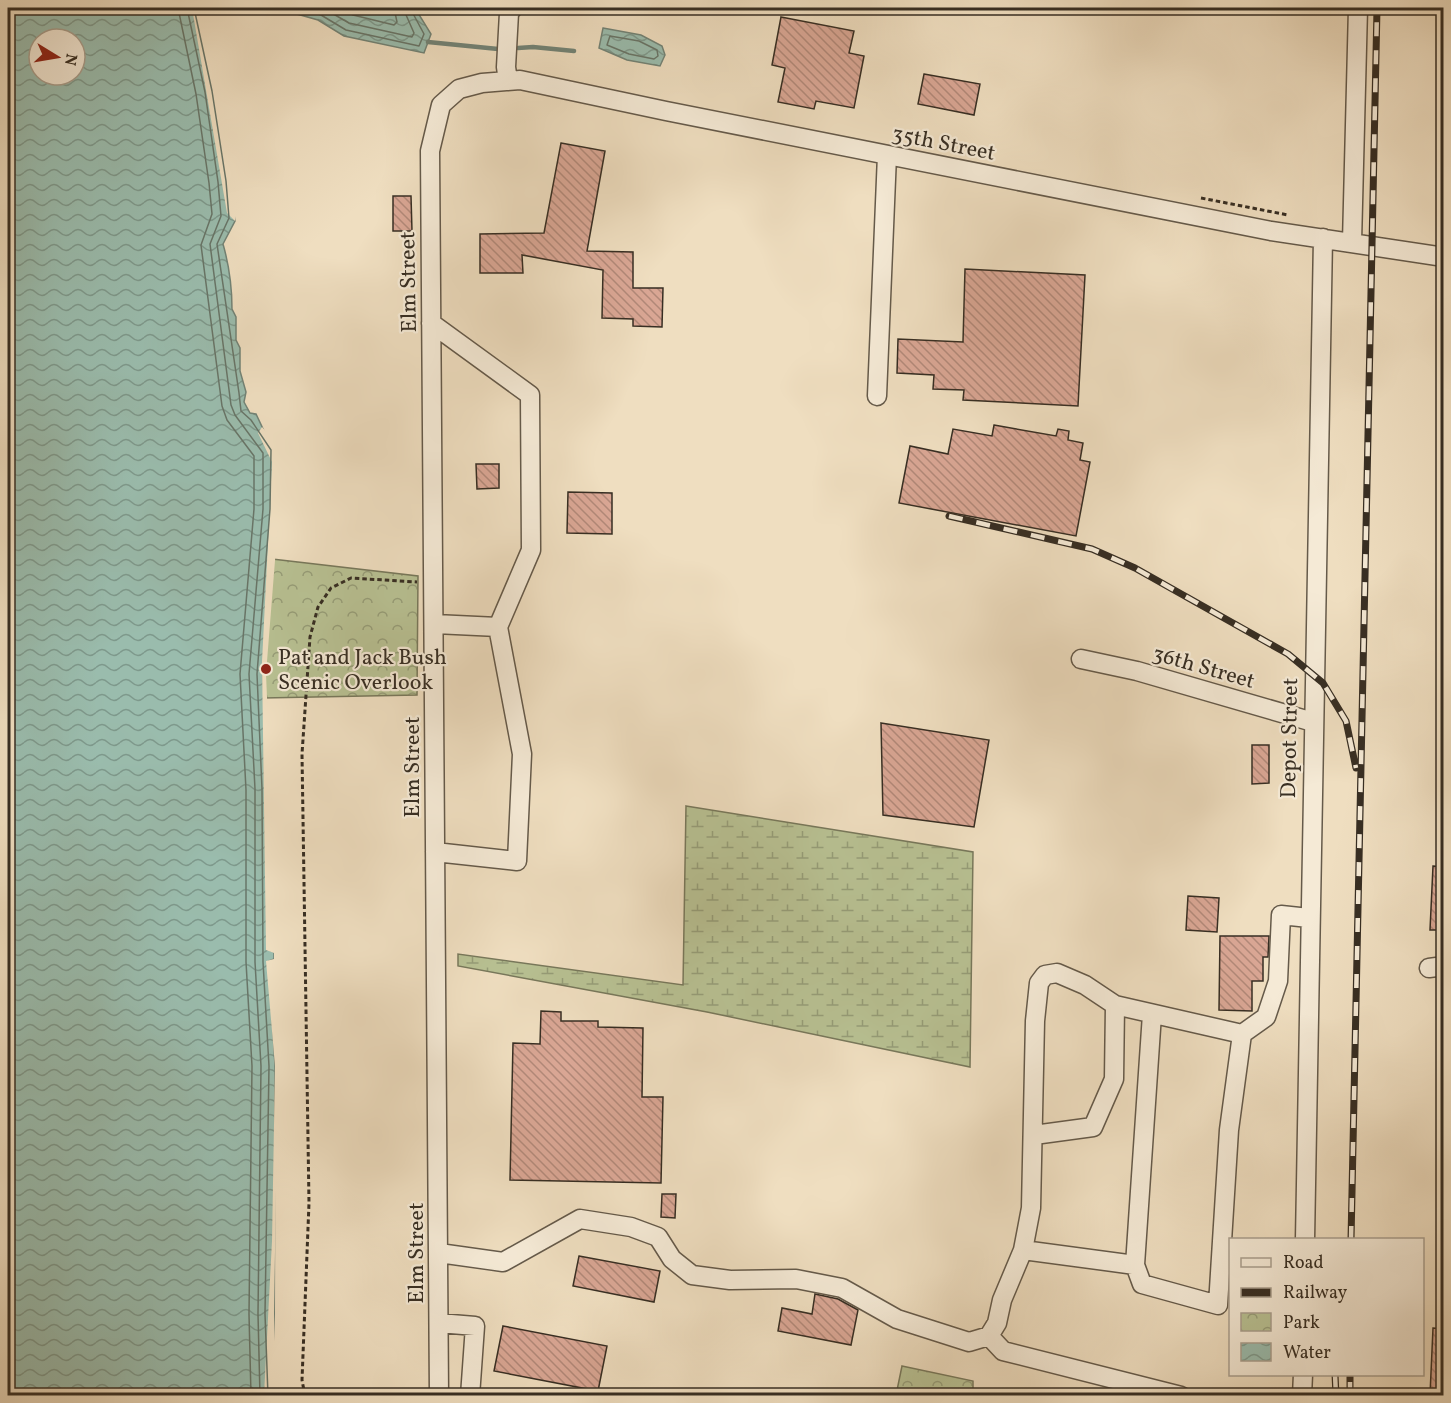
<svg xmlns="http://www.w3.org/2000/svg" width="1451" height="1403" viewBox="0 0 1451 1403" font-family="Vollkorn,serif">
	<style>
		.wetland { fill: url(#wetland-marsh); stroke: #78785b; stroke-width: 1.5 }
		.park { fill: url(#park-crowns); stroke: #78785b; stroke-width: 1.5 }
		.water { fill: url(#water-waves); stroke: #728376; stroke-width: 1.5; fill-rule: evenodd }
		.pier { fill: #efdec0 }
		.lines { fill: none; stroke-linecap: round; stroke-linejoin: round }
		.shore { stroke: #687568; stroke-width: 1.5 }
		.stream { stroke: #728376; stroke-width: 4.5 }
		.building { fill: url(#building-back-hatch); stroke: #372e23; stroke-width: 1.5 }
		.minor-casing { stroke: #655a4a; stroke-width: 21 }
		.path { stroke: #372e23; stroke-width: 3; stroke-dasharray: 4.5 3; stroke-linecap: butt }
		.minor { stroke: #f5ead6; stroke-width: 18 }
		.rail-casing { stroke: #372e23; stroke-width: 7 }
		.rail { stroke: #f5ead6; stroke-width: 4.5; stroke-dasharray: 14; stroke-linecap: butt }
		.poi-dot { fill: #8f2418; stroke: #f5ead6; stroke-width: 2 }
		.labels { text-anchor: middle; stroke-width: 4.5; stroke-linejoin: round; paint-order: stroke }
		.street-label { font-size: 22px; fill: #372e23; stroke: #f5ead6 }
		.poi-label { font-size: 22px; fill: #372e23; stroke: #f5ead6; text-anchor: start }
	</style>
	<defs>
		<pattern id="wetland-marsh" width="20" height="14" patternUnits="userSpaceOnUse" patternTransform="scale(1.5)"><rect width="20" height="14" fill="#b8c193"/><path d="M1 5h8M5 5V1M11 12h8M15 12V8" fill="none" stroke="#969d78"/></pattern>
		<pattern id="park-crowns" width="20" height="18" patternUnits="userSpaceOnUse" patternTransform="scale(1.5)"><rect width="20" height="18" fill="#b8c193"/><path d="M2 6a3 3 0 1 1 6 0M12 15a3 3 0 1 1 6 0" fill="none" stroke="#969d78"/></pattern>
		<pattern id="water-waves" width="16" height="10" patternUnits="userSpaceOnUse" patternTransform="scale(1.5)"><rect width="16" height="10" fill="#9abcad"/><path d="M0 5q4-4 8 0t8 0" fill="none" stroke="#7e998c"/></pattern>
		<pattern id="building-back-hatch" width="6" height="6" patternUnits="userSpaceOnUse" patternTransform="scale(1.5)"><rect width="6" height="6" fill="#d9a694"/><path d="M-1 5l2 2M0 0l6 6M5-1l2 2" fill="none" stroke="#b18878"/></pattern>
	</defs>
	<rect width="100%" height="100%" fill="#efdec0"/>
	<filter id="stains"><feTurbulence type="fractalNoise" baseFrequency=".00333" numOctaves="4"/><feColorMatrix values="0 0 0 0 .2 0 0 0 0 .09 0 0 0 0 .02 0 0 0 .5 -.17"/></filter>
	<radialGradient id="worn" r=".72"><stop offset=".6" stop-color="#630" stop-opacity="0"/><stop offset="1" stop-color="#630" stop-opacity=".3"/></radialGradient>
	<path class="wetland" d="M686 806 973 852 970 1067 707 1012 458 966V954L683 985Z"/>
	<path class="park" d="M272 559 418 576 417 695 263 698V657Z
		M902 1366 973 1381V1395H896Z"/>
	<path class="water" d="M8 8H200L231 180 235 221 223 244C229 265 232 288 232 309L236 317V340L240 348V371L246 392 244 402 250 413 256 414 265 433 277 447 263 674 268 789 269 950 274 952V959L269 961 275 1066 274 1395H8ZM39 39H75V75H39Z
		M292 8H415L431 34 424 53 344 36 318 20 297 14Z
		M603 28 641 35 662 46 665 55 660 66 627 60 599 48Z"/>
	<path class="pier" d="M192 8H203L221 89 234 180 237 211 235 221 227 213Z
		M262 427 280 447 279 510 266 674 271 789 272 948 277 952V960L272 963 278 1066 274 1314 277 1396 264 1395 272 1241 275 1066 266 961 274 959V953L266 950 262 662 272 462 258 433Z"/>
	<g class="lines">
		<path class="shore" d="M178 8 196 94 209 183 212 214 201 245 222 406 227 420 254 456V509L240 674 246 790V962L252 1066 249 1314 251 1396
			M187 8 205 92 218 182 221 216 210 244 231 405 235 415 263 453V509L249 674 255 789V962L261 1066 258 1314 260 1396
			M194 8 212 91 226 181 229 218 217 244 239 393 241 411 251 420 271 450 270 509 257 674 262 789 263 962 269 1066 265 1314 268 1396
			M300 8 321 15 346 30 419 46 424 34 410 8
			M323 8 349 23 412 37 414 33 403 8
			M341 8 353 15 394 25 397 22 394 8
			M610 36 639 41 657 50 658 56 654 59 629 54 607 45Z"/>
		<path class="stream" d="M428 42 498 49
			M518 48 533 47 574 51"/>
	</g>
	<path class="building" d="M781 17 854 31 849 53 864 56 854 108 816 101 814 109 778 102 785 68 772 65Z
		M924 74 980 84 974 115 918 104Z
		M561 143 605 151 587 251 633 252V288H663L662 327 633 326V319L602 318 603 270 522 255 523 273H480V234L544 233Z
		M393 196H411L412 231H393Z
		M965 269 1085 275 1078 406 963 400 964 390 933 389 934 375 897 373 898 339 963 342Z
		M994 425 1056 436 1058 429 1069 431 1068 440 1083 443 1080 460 1090 462 1076 536 899 503 910 446 948 454 953 429 992 436Z
		M476 464H499V488L477 489Z
		M568 492 612 493V534L567 533Z
		M881 723 989 740 974 827 883 815Z
		M1252 745H1269V783L1252 784Z
		M1433 866 1443 867V930H1430Z
		M1188 896 1219 898 1217 932 1186 930Z
		M1220 936H1269L1268 957H1263V981H1252V1011L1219 1010Z
		M541 1011 561 1012V1021H598V1027L643 1028 642 1097H663L661 1183 510 1180 513 1043 540 1044Z
		M662 1194H676L675 1218 661 1217Z
		M579 1256 660 1271 654 1302 573 1286Z
		M815 1294 838 1299 858 1310 851 1345 778 1331 782 1308 812 1314Z
		M503 1326 607 1346 598 1391 494 1371Z
		M1433 1328 1443 1329V1395H1430Z"/>
	<g class="lines">
		<defs>
			<path id="minor" d="M508 81 506 67 509 13 513 8
				M1352 242 1358 8
				M431 323 530 395 531 550 498 627 522 754 517 861 435 852
				M877 396 887 155
				M435 624 498 627
				M1081 659 1137 671 1313 722
				M1429 968 1444 966
				M1034 1135 1093 1127 1114 1079 1115 1005
				M1305 1240 1323 238
				M1023 1250 1135 1265 1152 1014
				M439 1253 503 1262 580 1219 631 1227 658 1237 672 1259 692 1275 730 1280 796 1279 842 1288 897 1319 969 1342 989 1336 997 1323 1002 1300 1023 1250 1031 1208 1035 1021 1039 983 1045 975 1057 973 1085 985 1115 1005 1242 1034 1266 1017 1278 981 1281 915 1309 918
				M1135 1265 1142 1284 1218 1305 1229 1130 1242 1034
				M439 1323 475 1326 470 1396
				M989 1336 1003 1351 1181 1396
				M439 1396 430 151 441 105 459 89 482 83 520 80 666 111 1271 231 1444 257
				M1302 1396 1303 1374"/>
		</defs>
		<use href="#minor" class="minor-casing"/>
		<path class="path" d="M1201 198 1288 215
			M305 1396 302 1380 309 1203 302 754 310 637 318 607 331 588 351 578 417 582"/>
		<use href="#minor" class="minor"/>
		<defs>
			<path id="rail" d="M949 516 1092 549 1135 568 1288 654 1323 683 1346 721 1356 768
				M1351 1240 1377 8
				M1335 1374 1336 1396
				M1350 1396V1374"/>
		</defs>
		<use href="#rail" class="rail-casing"/>
		<use href="#rail" class="rail"/>
	</g>
	<circle class="poi-dot" cx="266" cy="669" r="6"/>
	<g class="labels">
		<g class="street-label">
			<text transform="translate(944 142) rotate(11)" y="8">35th Street</text>
			<text transform="translate(407 282) rotate(-91)" y="8">Elm Street</text>
			<text transform="translate(1204 666) rotate(16)" y="8">36th Street</text>
			<text transform="translate(1288 738) rotate(-89)" y="8">Depot Street</text>
			<text transform="translate(411 767) rotate(-90)" y="8">Elm Street</text>
			<text transform="translate(415 1253) rotate(-90)" y="8">Elm Street</text>
		</g>
		<g class="poi-label">
			<text x="278" y="664">Pat and Jack Bush<tspan x="278" dy="25">Scenic Overlook</tspan></text>
		</g>
	</g>
	<rect width="1451" height="1403" fill="none" stroke="#efdec0" stroke-width="30"/>
	<rect x="9" y="9" width="1433" height="1385" fill="none" stroke="#372e23" stroke-width="3"/>
	<rect x="15" y="15" width="1421" height="1373" fill="none" stroke="#372e23" stroke-width="1.5"/>
	<rect x="1229" y="1238" width="195" height="138" fill="#f5ead6" stroke="#a99f8e" stroke-width="1.5"/>
	<rect x="1241" y="1258" width="30" height="9" fill="#f5ead6" stroke="#a99f8e" stroke-width="1.5"/>
	<text x="1283" y="1268" font-size="18" fill="#372e23">Road</text>
	<rect x="1241" y="1288" width="30" height="9" fill="#372e23" stroke="#a99f8e" stroke-width="1.5"/>
	<text x="1283" y="1298" font-size="18" fill="#372e23">Railway</text>
	<rect x="1241" y="1313" width="30" height="18" fill="url(#park-crowns)" stroke="#a99f8e" stroke-width="1.5"/>
	<text x="1283" y="1328" font-size="18" fill="#372e23">Park</text>
	<rect x="1241" y="1343" width="30" height="18" fill="url(#water-waves)" stroke="#a99f8e" stroke-width="1.5"/>
	<text x="1283" y="1358" font-size="18" fill="#372e23">Water</text>
	<g transform="translate(57 57) rotate(101)"><circle r="28" fill="#f5ead6" stroke="#a99f8e" stroke-width="1.5"/>
	<path d="M0-4.5L10 22L0 15L-10 22Z" fill="#8f2418"/>
	<text y="-9" font-size="16" font-weight="bold" text-anchor="middle" fill="#372e23">N</text>
	</g>
	<rect width="100%" height="100%" filter="url(#stains)"/>
	<rect width="100%" height="100%" fill="url(#worn)"/>
</svg>
